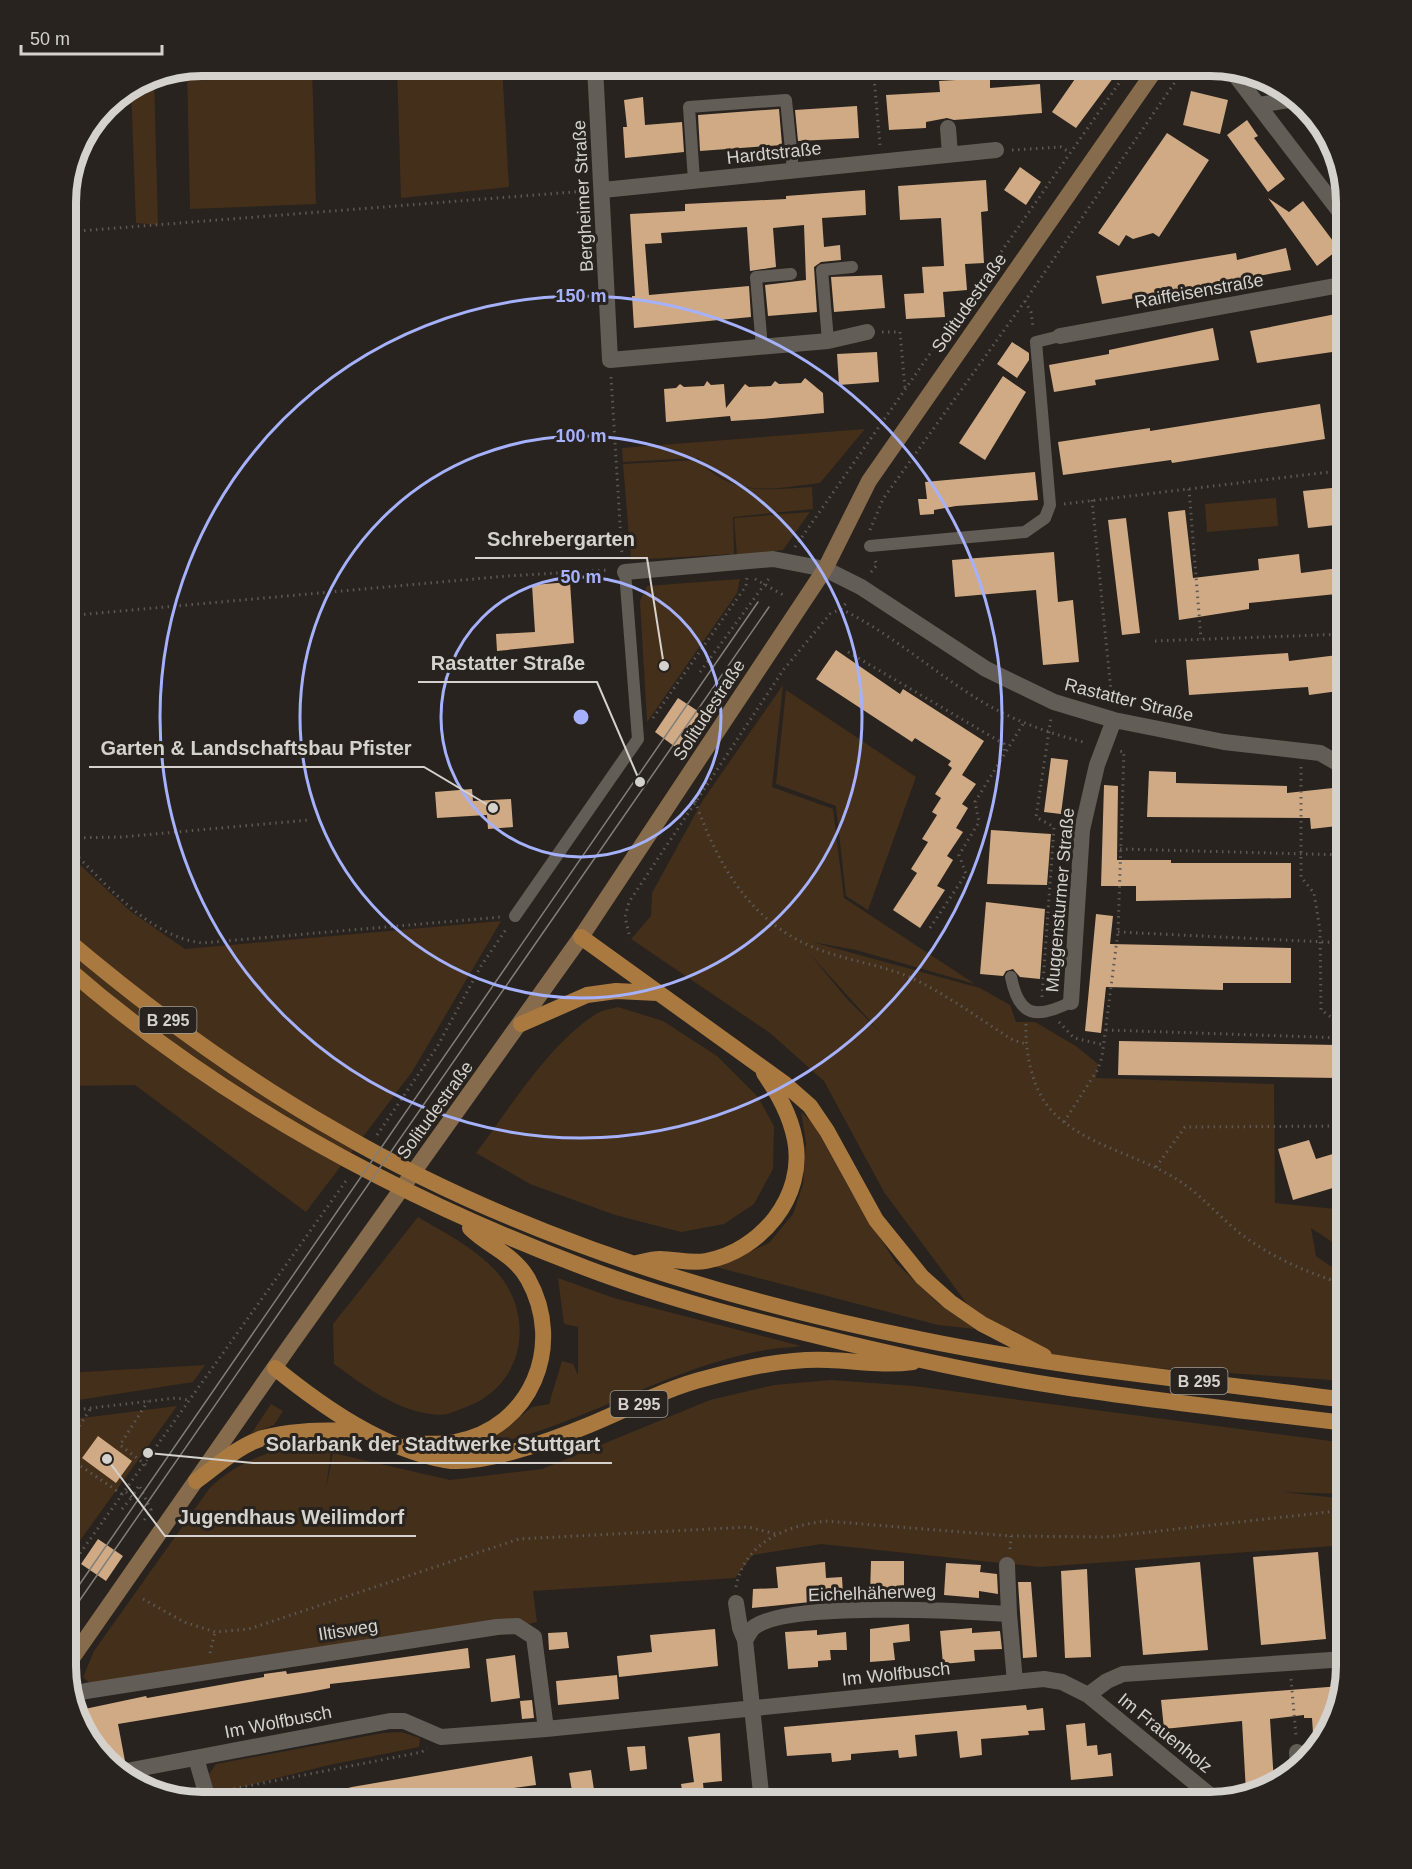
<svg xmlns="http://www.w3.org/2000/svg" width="1412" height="1869" viewBox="0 0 1412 1869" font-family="Arial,sans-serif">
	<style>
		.green { fill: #442f1a; fill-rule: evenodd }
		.building { fill: #cfaa85 }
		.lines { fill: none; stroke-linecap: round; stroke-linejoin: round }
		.path { stroke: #5d5854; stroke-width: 3; stroke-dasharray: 1.5 4.5; stroke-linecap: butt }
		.service { stroke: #635d58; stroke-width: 12 }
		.minor { stroke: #635d58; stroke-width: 16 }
		.secondary { stroke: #866b4c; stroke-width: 16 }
		.primary { stroke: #a97940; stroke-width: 16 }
		.tram { stroke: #827e79; stroke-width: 1.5 }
		.ring { fill: none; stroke: #a5b1fc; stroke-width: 3 }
		.labels { text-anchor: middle; stroke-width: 6; stroke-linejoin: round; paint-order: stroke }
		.shield { fill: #28231e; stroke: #a19e99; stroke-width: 1.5 }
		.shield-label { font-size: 16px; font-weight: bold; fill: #d5d2ce }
		.street-label { font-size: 18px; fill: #d5d2ce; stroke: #28231e }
		.rim { fill: none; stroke: #d5d2ce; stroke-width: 8 }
		.centre { fill: #a5b1fc; stroke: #28231e; stroke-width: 3 }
		.ring-label { font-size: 18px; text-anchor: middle; font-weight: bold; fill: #a5b1fc; stroke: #28231e; stroke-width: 6; stroke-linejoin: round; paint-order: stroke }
		.leader { fill: none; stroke: #d5d2ce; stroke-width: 2 }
		.callout-dot { fill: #d5d2ce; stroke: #28231e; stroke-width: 2 }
		.callout-label { font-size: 20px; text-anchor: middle; font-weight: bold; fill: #d5d2ce; stroke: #28231e; stroke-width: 6; stroke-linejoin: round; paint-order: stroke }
	</style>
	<rect width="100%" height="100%" fill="#28231e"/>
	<path class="green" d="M202 66H312L316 204 190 209 187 69Z
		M397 66H502L509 187 401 198Z
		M151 76H154L158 225 136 223 131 88Z
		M865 429 820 483C768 489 739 499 698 458L623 462 622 448Z
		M697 460C735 496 763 490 812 487L813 509 733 517 734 554 631 560 623 464Z
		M1276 498 1278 526 1207 532 1205 504Z
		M810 512 783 550 737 555 734 518Z
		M740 579 737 593 647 722 640 601 647 586Z
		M783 685 772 787 833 809 844 898 975 984 856 950 812 942 980 988 1010 1005 1016 1022H1035L1076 1046 1098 1064 1096 1078 1274 1084 1275 1203 1346 1210V1251L1311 1228 1316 1256 1346 1277V1381L1053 1361 1014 1330 982 1324 884 1192 824 1081 770 1033 631 939 651 916 652 893 703 800ZM809 953 882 1034 847 999Z
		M786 690 916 777 868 910 846 896 836 806 776 784Z
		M66 852 130 911 185 949 501 921 412 1072 306 1212 135 1085 66 1086Z
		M618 1007 663 1021 717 1056 758 1097 774 1126 773 1169 754 1204 724 1224 681 1232 615 1215 530 1184 476 1153C510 1108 548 1045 596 1014 602 1010 611 1009 618 1007Z
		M801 1112 814 1124 851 1192 896 1263 938 1303 975 1329 938 1325 716 1267 769 1243 793 1214 803 1184 806 1143Z
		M418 1217C445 1233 475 1248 497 1272 536 1317 524 1386 466 1407 458 1410 448 1415 440 1415 399 1413 366 1387 334 1364L333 1324Z
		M558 1278 614 1298 801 1346C787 1348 773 1348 760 1351 664 1369 580 1427 484 1446L532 1407 549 1404 562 1361 573 1364 578 1375V1327L564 1324Z
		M205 1365 193 1382 66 1402V1373Z
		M831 1380 914 1386 1346 1443V1494L1283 1492 1346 1499V1545L1040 1567 821 1544 753 1555 735 1578 533 1591 537 1622 517 1626 95 1688 83 1677 94 1651 209 1489C231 1466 263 1453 294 1446L293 1439H318L331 1451 326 1489 333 1453 450 1480 542 1469 710 1400 774 1385Z
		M271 1404 283 1411 274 1425 251 1434Z
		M177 1406 66 1560V1420Z
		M401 1732 420 1738 419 1747 329 1765 222 1792C212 1790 209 1787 207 1777L216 1764 383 1733Z"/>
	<path class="building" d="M1084 66H1122L1076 128 1052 112Z
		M990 78V88L1040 84 1042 113 954 120 947 118 926 122V128L889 130 886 95 940 92 939 81Z
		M1191 91 1228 100 1220 134 1183 125Z
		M643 97 645 125 682 122 684 152 625 158 623 127H627L624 100Z
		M857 106 859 138 798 141 795 110Z
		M779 109 782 145 700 151 698 115Z
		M1247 120 1258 136 1254 138 1285 179 1268 192 1227 135Z
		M1167 133 1209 160 1159 237 1153 233 1133 239 1126 235 1119 246 1098 233Z
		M1020 167 1041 182 1026 205 1004 190Z
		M986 180 988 211 981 212 984 263 965 264 967 290 943 292 945 317 906 319 904 294 924 293 922 267 944 266 941 218 900 220 898 186Z
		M865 190 866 215 822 218 824 247 840 245 841 260 821 262 814 267 817 312 768 316 765 285 806 280 804 225 773 228 776 267 750 271 747 227 661 233 662 243 645 244 649 295 749 286 751 317 634 328 632 296H635L630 214 685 211V204L786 199V196Z
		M1268 198 1289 212 1303 201 1339 249 1317 266Z
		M1286 248 1291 270 1102 304 1096 276 1236 253 1237 260Z
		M882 275 885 308 834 312 831 277Z
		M1346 312V350L1257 363 1250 331Z
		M1213 328 1219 360 1095 380 1096 385 1054 392 1049 365 1109 354V350Z
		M1012 342 1029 353V360L1017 378 997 364Z
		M877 352 879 382 839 385 837 354Z
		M1003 376 1026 392 985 460 959 443Z
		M805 378 823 393 824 413 761 419 731 421 730 416 666 422 664 389 676 388 680 384 684 387 704 386 707 381 711 385 724 384 726 408 745 384 749 387 771 386 775 381 779 384 801 383Z
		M1320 404 1325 439 1172 463 1171 460 1063 475 1058 442 1150 428V431Z
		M1035 472 1038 500 956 506 934 510V514L920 515 918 499H927L925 482Z
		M1341 487 1345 524 1308 528 1303 491Z
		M1185 510 1193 578 1259 570 1258 559 1299 554 1301 573 1346 567V593L1249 603V609L1179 620 1168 512Z
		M1126 518 1140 633 1122 635 1108 520Z
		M1054 552 1058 602 1073 600 1079 662 1043 665 1036 590 955 597 952 560Z
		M570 582 574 643 497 651 496 634 535 632 532 585Z
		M836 650 900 694 903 689 984 741 962 775 976 784 962 804 968 808 956 828 963 832 947 856 953 860 937 886 945 890 920 928 893 910 917 873 911 869 928 842 922 839 937 815 932 812 941 798 935 794 952 768 948 765 951 761 915 738 912 742 816 679Z
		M1288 653 1289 661 1346 654V690L1309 695 1308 687 1189 695 1186 660Z
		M678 698 707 717 682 752 655 732Z
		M1051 758 1068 760 1061 814 1044 812Z
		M1149 771 1176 772V783L1287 786V793L1342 787 1346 825 1311 829 1310 818 1147 817Z
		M1104 785 1118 786 1117 860H1171V863H1291V898L1136 901V886H1101Z
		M472 789 473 801 511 799 513 827 488 829 487 815 437 818 435 792Z
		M991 830 1051 834 1047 885 987 884Z
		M986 902 1045 909 1040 979 1020 977 1013 969 1006 971 1003 976 980 974Z
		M1096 914 1113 916 1110 944 1291 948V983H1223V990L1106 987 1101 1033 1085 1031Z
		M1119 1041 1338 1045V1078L1118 1075Z
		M1309 1140 1316 1159 1346 1150V1184L1293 1200 1278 1149Z
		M98 1436 132 1461 116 1483 82 1458Z
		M98 1539 123 1556 106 1581 81 1564Z
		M1318 1552 1326 1639 1261 1645 1253 1557Z
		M871 1561H904V1594H870Z
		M825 1562 826 1578 842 1577 843 1595 820 1598V1601L752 1608 753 1589 778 1588 776 1567Z
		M1200 1562 1208 1650 1143 1655 1135 1568Z
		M946 1563 981 1565 980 1572 997 1574 998 1594 979 1591V1598L944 1595Z
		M1087 1569 1091 1657 1065 1658 1061 1571Z
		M1018 1582H1031L1037 1657 1023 1658Z
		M909 1624 910 1641 893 1643 895 1660 870 1662V1629Z
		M972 1628V1633L1000 1631 1002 1649 974 1650 975 1661 943 1664 940 1631Z
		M715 1629 718 1666 619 1677 617 1656 652 1652 650 1635Z
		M817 1630V1635L846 1632 847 1650H830L831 1660 818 1661V1667L788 1669 785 1632Z
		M567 1632 569 1648 549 1650 548 1633Z
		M468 1648 470 1668 330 1684V1688L310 1692 118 1724 125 1761 113 1765 89 1742 80 1710 146 1696 147 1698 264 1677V1674L286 1671 287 1674Z
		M515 1655 520 1698 491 1702 486 1659Z
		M617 1675 619 1699 558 1705 556 1681Z
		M1341 1686 1328 1734 1314 1749 1312 1718H1304V1715L1270 1719 1274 1783 1246 1792 1242 1721 1164 1729 1161 1700Z
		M532 1700 534 1718 522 1719 520 1701Z
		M1026 1705 1027 1710 1043 1708 1045 1730 1028 1731 1029 1735 981 1739 982 1755 960 1758 957 1731 915 1735 917 1756 899 1758 898 1750 851 1754V1760L832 1762 831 1753 787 1756 784 1727Z
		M1085 1723 1087 1746 1097 1745 1098 1755 1111 1753 1113 1776 1071 1780 1066 1725Z
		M720 1733 722 1781 703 1783 705 1803H684L681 1784 694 1782 688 1737Z
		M645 1746 647 1769 630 1771 627 1747Z
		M532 1756 536 1785 484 1792 485 1803H471L470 1799 436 1803H405L404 1798 374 1803H310L309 1798 352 1787Z
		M591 1770 596 1803H574L569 1773Z"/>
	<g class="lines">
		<path class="path" d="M873 66 880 145
			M1012 150 1061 147 1069 152
			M66 232 586 191
			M1025 301 1031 312 1033 327
			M882 332H900L905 388
			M611 377 622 556
			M1189 489 1201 639
			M1092 500 1112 701
			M1064 504 1346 470
			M870 530 883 499 1025 301 1186 66
			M795 547 1131 66
			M871 572 877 565 875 560
			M755 579 785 596
			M841 609C890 633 930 669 976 698 1011 720 1048 733 1087 743
			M66 616 507 576 608 570
			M1155 641 1346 634
			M848 652 1004 744V753
			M700 672 770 577
			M653 718 746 586 747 577
			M1301 767V877L1314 893 1320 930 1321 1010 1338 1022 1346 1036
			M695 801C718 865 750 922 815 948 845 960 877 964 907 976 944 992 979 1019 1013 1040L1026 1044
			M66 838 121 837 309 820
			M66 845C105 882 147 936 202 943L501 917
			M1120 849 1346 855
			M930 928 966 874 959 855 979 822 975 802 1023 724
			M1118 932 1346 943
			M629 934 625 917 629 902 784 669 830 614 841 609 848 601
			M1042 997 1054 827 1036 817 1051 718
			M1059 1022 1074 1038 1104 1045
			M1026 1024C1025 1052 1032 1089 1051 1110 1084 1146 1138 1154 1178 1180 1200 1194 1217 1214 1237 1231 1270 1257 1306 1272 1346 1285
			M1106 1030 1346 1038
			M1064 1122 1098 1069 1102 1057 1118 932 1124 752 1120 751
			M377 1135 437 1047 481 966 507 928
			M1156 1167 1185 1127 1346 1126
			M66 1411 176 1398 189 1400
			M66 1446 91 1408
			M66 1456 123 1495
			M146 1465 120 1445 148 1401
			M126 1492 132 1497 139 1485 151 1510 143 1522
			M122 1509 132 1497
			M1010 1549 1011 1536
			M66 1573 348 1178
			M736 1587C744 1543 785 1526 825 1521L1011 1536 1105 1537 1346 1510
			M143 1599 184 1622 215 1632 249 1629 519 1539 748 1527 776 1534
			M210 1653 215 1632
			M1291 1679 1296 1736
			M222 1791 422 1752 427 1748"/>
		<path class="service" d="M694 180 689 107 786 100 793 170
			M828 341 822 270 852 267
			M762 348 756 277 791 274
			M870 546 1025 532 1045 518 1050 505 1036 342 1060 336
			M515 916 638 739 625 572
			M1011 977C1019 1018 1037 1019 1071 1002"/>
		<path class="minor" d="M595 66 610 360 828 341 867 332
			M1232 71 1346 220
			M1259 105 1294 99
			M948 128 950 154
			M603 190 996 150
			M1060 336 1346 284
			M625 572 773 559 825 569 861 587 986 669 1054 702 1114 720 1224 742 1320 753 1346 768
			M1071 1002 1082 830 1097 765 1114 720
			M1007 1565 1009 1614
			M736 1603 740 1628 745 1640
			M74 1695 86 1691 497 1627 517 1626 534 1637 546 1729
			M1088 1695 1107 1681 1123 1674 1346 1659
			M1297 1752 1298 1767
			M196 1758 209 1803
			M121 1772 390 1721H404L441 1737 546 1729 1044 1679 1062 1682 1088 1695 1217 1801
			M762 1803 745 1640C748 1636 750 1631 753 1628 784 1601 964 1611 1009 1614L1015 1682"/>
		<path class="secondary" d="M66 1667 291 1344 581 937 825 569 869 481 1158 66"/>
		<path class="primary" d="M581 937 785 1084 810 1106 827 1131 876 1220 922 1277 950 1302 982 1324 1044 1356
			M66 939C151 1011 241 1077 338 1132 513 1234 721 1299 919 1339 1059 1368 1204 1381 1346 1400
			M66 967C218 1100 398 1197 586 1268 670 1300 758 1322 846 1343 918 1360 990 1376 1064 1387 1157 1401 1252 1412 1346 1423
			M521 1024 587 995 616 991 658 993
			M637 1263C645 1261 653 1259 660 1259 676 1259 690 1264 706 1261 761 1251 806 1196 795 1140 790 1114 778 1094 764 1073
			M275 1368C323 1407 383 1449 445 1460 481 1467 555 1439 589 1425 628 1409 666 1388 707 1378 745 1368 788 1358 828 1360 857 1361 884 1366 913 1362
			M409 1444C424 1443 440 1445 455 1442 532 1428 565 1345 528 1279 514 1254 489 1247 470 1228
			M196 1481C217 1466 239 1445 263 1438 295 1429 330 1431 362 1430"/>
		<path class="tram" d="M66 1604 758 602
			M66 1620 769 607"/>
	</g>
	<g class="ring">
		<circle cx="581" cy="717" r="140"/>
		<circle cx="581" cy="717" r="281"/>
		<circle cx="581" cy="717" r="421"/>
	</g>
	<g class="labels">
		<g class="shield">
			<rect x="139.5" y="1007" width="57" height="26" rx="4.5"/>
			<rect x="1170.5" y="1368" width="57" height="26" rx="4.5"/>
			<rect x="610.5" y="1391" width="57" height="26" rx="4.5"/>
		</g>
		<g class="shield-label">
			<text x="168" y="1026">B 295</text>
			<text x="1199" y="1387">B 295</text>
			<text x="639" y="1410">B 295</text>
		</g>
		<g class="street-label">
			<text transform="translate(774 153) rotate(-6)" y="6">Hardtstraße</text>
			<text transform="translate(583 196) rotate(-93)" y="6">Bergheimer Straße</text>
			<text transform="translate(1199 291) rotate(-10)" y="6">Raiffeisenstraße</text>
			<text transform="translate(969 303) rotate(-55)" y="6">Solitudestraße</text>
			<text transform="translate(1129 700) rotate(14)" y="6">Rastatter Straße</text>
			<text transform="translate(709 710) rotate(-57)" y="6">Solitudestraße</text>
			<text transform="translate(1060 900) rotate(-85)" y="6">Muggensturmer Straße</text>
			<text transform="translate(435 1110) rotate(-54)" y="6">Solitudestraße</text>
			<text transform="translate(872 1593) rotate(-2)" y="6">Eichelhäherweg</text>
			<text transform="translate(348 1630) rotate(-9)" y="6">Iltisweg</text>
			<text transform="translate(896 1674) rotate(-6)" y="6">Im Wolfbusch</text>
			<text transform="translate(278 1722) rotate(-11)" y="6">Im Wolfbusch</text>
			<text transform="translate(1165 1733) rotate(39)" y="6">Im Frauenholz</text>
		</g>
	</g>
	<path d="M0 0H1412V1869H0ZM202 76H1210A126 126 0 0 1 1336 202V1666A126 126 0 0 1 1210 1792H202A126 126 0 0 1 76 1666V202A126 126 0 0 1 202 76Z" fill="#28231e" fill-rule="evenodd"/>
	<path class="rim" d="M202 76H1210A126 126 0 0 1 1336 202V1666A126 126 0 0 1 1210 1792H202A126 126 0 0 1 76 1666V202A126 126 0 0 1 202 76Z"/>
	<circle cx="581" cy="717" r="9" class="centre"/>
	<g class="ring-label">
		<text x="581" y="302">150 m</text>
		<text x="581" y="442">100 m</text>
		<text x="581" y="583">50 m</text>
	</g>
	<path class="leader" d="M664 666L647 558H475M640 782L597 682H418M493 808L424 767H89M148 1453L253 1463H612M107 1459L165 1536H416"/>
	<g class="callout-dot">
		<circle cx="664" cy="666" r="6"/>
		<circle cx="640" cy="782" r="6"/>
		<circle cx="493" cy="808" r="6"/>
		<circle cx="148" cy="1453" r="6"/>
		<circle cx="107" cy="1459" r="6"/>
	</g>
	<g class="callout-label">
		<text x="561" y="546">Schrebergarten</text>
		<text x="508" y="670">Rastatter Straße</text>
		<text x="256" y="755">Garten &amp; Landschaftsbau Pfister</text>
		<text x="433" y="1451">Solarbank der Stadtwerke Stuttgart</text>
		<text x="291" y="1524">Jugendhaus Weilimdorf</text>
	</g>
	<path d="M21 45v9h141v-9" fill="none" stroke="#d5d2ce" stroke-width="3"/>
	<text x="30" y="45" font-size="18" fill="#d5d2ce" stroke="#28231e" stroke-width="4.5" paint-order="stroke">50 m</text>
</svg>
